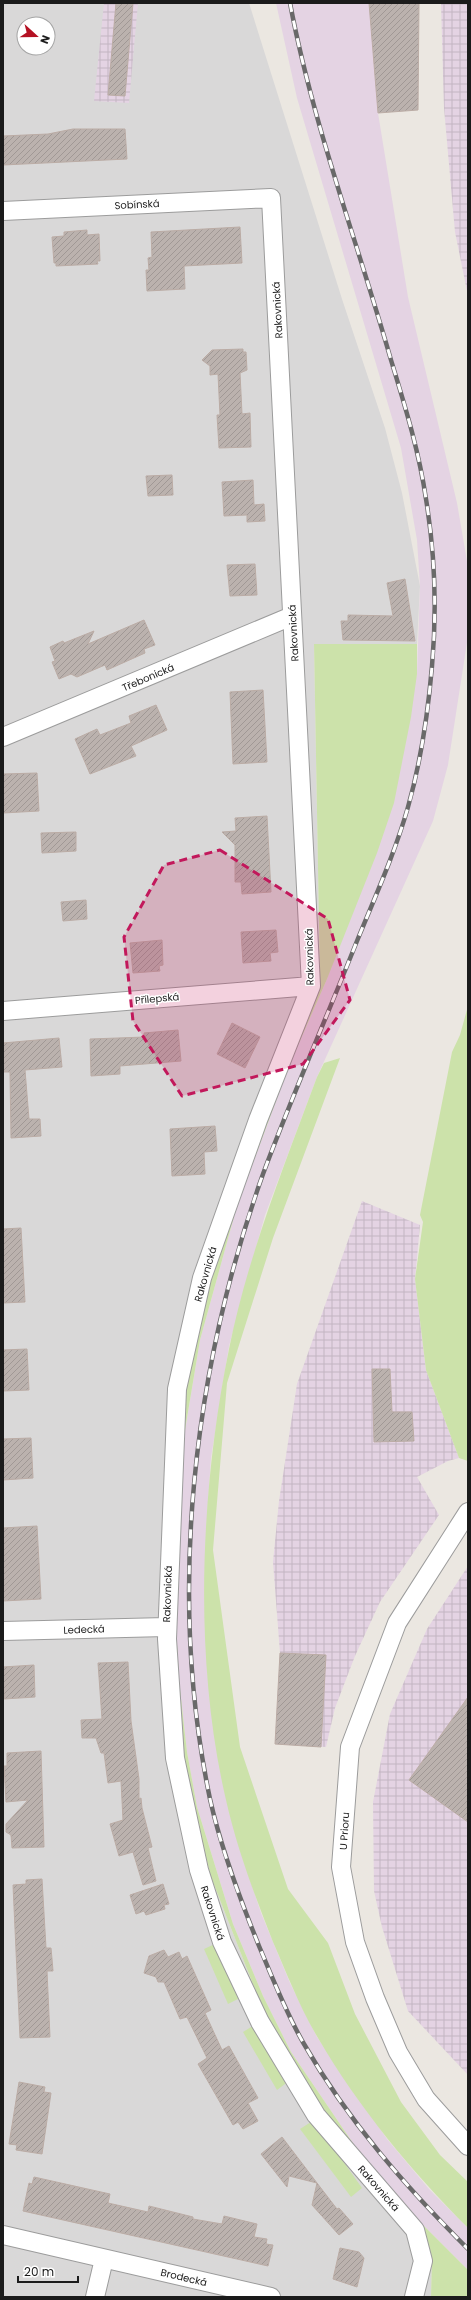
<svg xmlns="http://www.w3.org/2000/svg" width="471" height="2300" viewBox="0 0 471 2300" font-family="Poppins,sans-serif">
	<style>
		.residential { fill: #d9d8d8; fill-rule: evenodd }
		.industrial { fill: url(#industrial-grid) }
		.railway { fill: #e4d3e3 }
		.grass { fill: #cce2aa }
		.building { fill: url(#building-hatch); stroke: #bbaca5 }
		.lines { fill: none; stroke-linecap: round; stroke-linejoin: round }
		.minor-casing { stroke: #9c9c9c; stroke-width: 20 }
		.minor { stroke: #fff; stroke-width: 18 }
		.rail-casing { stroke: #696969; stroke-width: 4.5 }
		.rail { stroke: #fff; stroke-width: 3; stroke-dasharray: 9; stroke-linecap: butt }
		.marked { fill: #c2185b; fill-opacity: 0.2; stroke: #c2185b; stroke-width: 3; stroke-dasharray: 8 5; stroke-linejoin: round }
		.labels { text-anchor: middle; stroke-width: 3; stroke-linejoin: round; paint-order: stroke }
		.street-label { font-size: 10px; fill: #1b1b1b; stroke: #fff }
	</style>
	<defs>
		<pattern id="industrial-grid" width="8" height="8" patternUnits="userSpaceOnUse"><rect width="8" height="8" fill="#e4d3e3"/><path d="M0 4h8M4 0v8" fill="none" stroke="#c3b5c2"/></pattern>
		<pattern id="building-hatch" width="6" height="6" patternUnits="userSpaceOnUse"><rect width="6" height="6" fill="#bbb2ae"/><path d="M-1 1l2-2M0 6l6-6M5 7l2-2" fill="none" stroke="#a09895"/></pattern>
	</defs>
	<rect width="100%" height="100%" fill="#ebe7e1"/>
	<path class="residential" d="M3 3H249L342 299 385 428 402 493 420 586 417 644 314 645 320 980 319 987 229 1221 185 1389 181 1739 211 1877 258 1997 287 2055 324 2114 423 2234 432 2258 431 2297H3ZM24 24H48V48H24Z"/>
	<path class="industrial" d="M104 3H138L129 103 94 101Z
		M441 3H468V296L455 232 444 108Z
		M362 1201 420 1225 415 1279 426 1370 459 1458 448 1461 417 1477 439 1515 380 1602 355 1656 335 1708 326 1747 275 1744 280 1653 273 1562 279 1501 297 1384Z
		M468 1566V2075L408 2011 382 1927 374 1891 373 1802 390 1714 427 1629Z"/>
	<path class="railway" d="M276 3H369L378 113 408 297 457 503 468 567V636L448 765 433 821 317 1077 265 1215 229 1346 211 1458 206 1533 205 1607 208 1679 240 1849 261 1913 290 1983 317 2037 387 2139 429 2189 468 2228V2270L407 2209 363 2158 291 2052 263 1996 233 1924 197 1807 187 1752 179 1681 175 1607 181 1455 200 1340 237 1206 289 1066 327 979 417 674 420 586 417 540 401 448 297 98Z"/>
	<path class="grass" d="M314 644H417V674L411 717 394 803 377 853 327 979 289 1066 237 1206 200 1340 181 1454 175 1607 179 1681 187 1752 197 1807 233 1924 263 1996 291 2052 363 2158 407 2209 468 2270V2297H431L432 2258 423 2234 324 2114 287 2055 258 1997 211 1877 192 1803 181 1739 171 1627 185 1389 209 1283 229 1221 319 987 320 980Z
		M468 1006V1461L459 1458 426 1370 415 1279 423 1222 420 1215 452 1052 460 1035Z
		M340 1058 273 1238 227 1383 213 1550 240 1747 288 1889 328 1943 355 2014 401 2102 440 2155 468 2182V2228C411 2171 359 2108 318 2038 300 2008 287 1974 273 1942 255 1896 237 1849 226 1800 193 1659 200 1491 229 1349 248 1255 284 1166 317 1077L324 1063Z
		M217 1943 242 1997 228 2004 204 1949Z
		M256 2024 289 2081 277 2090 243 2032Z
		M314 2120 362 2188 351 2197 300 2129Z"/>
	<path class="building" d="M116 3H133L125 96 108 95Z
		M369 3H419L418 110 378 113Z
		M73 129H125L127 159 3 165V136L48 134Z
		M240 227 242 263 184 266 185 289 147 291 146 270H149L148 258 152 257 151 232Z
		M87 230V235L99 234 100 261H97L98 264 56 266V263H54L52 237 64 236V232Z
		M243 349V352H246L247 370 240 373 242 414 250 413 251 447 219 448 217 415H220L218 374 210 375V366L202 360 212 350Z
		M172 475 173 495 148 496 146 476Z
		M253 480 254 505 264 504 265 521 247 522V515L224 516 222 482Z
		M255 564 257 595 230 596 227 565Z
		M405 579 415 641 343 640 341 621H348V615L393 616 387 583Z
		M144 620 155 645 144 649 145 653 107 670 105 665 77 677 71 674 59 679 52 662 55 661 50 647 63 641 64 643 94 631 88 644Z
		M263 690 267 762 233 764 230 692Z
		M156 705 167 730 131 746 136 756 90 774 75 739 97 729 100 735 131 723 129 716Z
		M37 773 39 811 3 813V774Z
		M267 816 271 892 242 894 241 882H235V845L222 832 236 831 235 818Z
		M76 832V851L42 853 41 833Z
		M86 900 87 919 63 921 61 902Z
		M276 930 278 952 270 953 271 961 243 963 241 932Z
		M162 940 163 965 159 966 160 971 133 973 130 943Z
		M232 1023 260 1037 245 1068 217 1054Z
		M178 1030 181 1061 120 1066V1074L91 1076 90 1039 145 1037 144 1033Z
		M59 1038 62 1067 25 1070 29 1119H40L41 1136 11 1138 10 1072H3V1043Z
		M215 1126 217 1151 204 1152 205 1174 172 1176 170 1129Z
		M21 1228 25 1302 3 1303V1229Z
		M27 1349 29 1390 3 1391V1350Z
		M372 1369H390L392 1412H412L414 1441 374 1442Z
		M31 1438 33 1478 3 1480V1439Z
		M37 1526 41 1599 3 1601V1528Z
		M280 1653 326 1655 321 1747 275 1744Z
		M128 1662 131 1721 139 1779V1799L141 1798 142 1808 152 1847 148 1848 156 1881 143 1885 133 1852 119 1856 110 1824 123 1820 121 1781 108 1783 104 1753H101L96 1738H82L81 1720 102 1719 98 1663Z
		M34 1665 35 1697 4 1699 3 1667Z
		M468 1697V1822L409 1780Z
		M41 1751 44 1847 12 1848 11 1835 6 1832V1824L28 1800 6 1802 4 1766H7V1753Z
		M42 1879 46 1948H51L52 1959 53 1971H47L50 2037 20 2038 13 1885 26 1884V1880Z
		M163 1884 169 1904 164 1905 165 1909 146 1915 144 1911 136 1914 130 1895Z
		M164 1950 168 1957 179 1952 182 1959 187 1956 211 2010 205 2013 222 2050 229 2046 258 2098 248 2103 258 2121 243 2129 238 2122 233 2125 198 2064 207 2058 187 2017 180 2019 164 1982H158L156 1977 144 1973 149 1956Z
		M19 2082 45 2087 44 2092 51 2093 42 2154 16 2150 17 2145 9 2144Z
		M282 2137 317 2183 289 2176 287 2187 261 2154Z
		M34 2177 110 2194 108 2203 148 2212 149 2206 193 2217V2219L222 2224 224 2216 257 2224 254 2237 267 2239 266 2244 273 2245 268 2266 23 2211 29 2183 32 2184Z
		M317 2183 337 2209 339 2208 353 2224 339 2235 312 2205Z
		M340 2248 359 2252 364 2258 357 2287 333 2279Z"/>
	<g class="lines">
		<defs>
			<path id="minor" d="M3 211 271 198 311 986 258 1120 202 1278 177 1389 167 1639 175 1758 199 1870 222 1942 260 2022 316 2115 415 2230 423 2261 414 2297
				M3 737 292 616
				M3 1011 311 986
				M468 1512 397 1623 350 1747 341 1867 355 1942 375 1998 398 2052 426 2099 468 2146
				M3 1631 166 1627
				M3 2235 271 2297
				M95 2297 104 2259"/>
		</defs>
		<use href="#minor" class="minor-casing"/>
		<use href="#minor" class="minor"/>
		<defs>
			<path id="rail" d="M290 3C313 125 357 241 391 360 405 406 419 451 426 499 435 554 437 610 432 666 428 713 421 761 408 807 395 853 375 897 357 941 326 1019 292 1096 263 1174 193 1370 167 1594 210 1799 221 1849 240 1899 259 1946 273 1979 286 2013 304 2044 348 2121 406 2187 468 2249"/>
		</defs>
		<use href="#rail" class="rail-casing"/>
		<use href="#rail" class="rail"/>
	</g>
	<path class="marked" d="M220 850 328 919 350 1000 303 1064 182 1096 133 1021 124 937 164 865Z"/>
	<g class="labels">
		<g class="street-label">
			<text transform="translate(137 204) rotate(-3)" y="4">Sobínská</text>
			<text transform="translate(277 310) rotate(-93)" y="4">Rakovnická</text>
			<text transform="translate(293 633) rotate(-93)" y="4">Rakovnická</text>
			<text transform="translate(148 677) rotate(-23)" y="4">Třebonická</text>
			<text transform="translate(309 957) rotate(-91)" y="4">Rakovnická</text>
			<text transform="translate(157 998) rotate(-5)" y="4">Přílepská</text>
			<text transform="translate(205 1274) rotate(-74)" y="4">Rakovnická</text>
			<text transform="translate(167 1594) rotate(-88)" y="4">Rakovnická</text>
			<text transform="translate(84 1629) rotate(-2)" y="4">Ledecká</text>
			<text transform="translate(344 1831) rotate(-86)" y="4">U Prioru</text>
			<text transform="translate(213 1913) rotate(72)" y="4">Rakovnická</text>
			<text transform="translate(379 2188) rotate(49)" y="4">Rakovnická</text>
			<text transform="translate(184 2277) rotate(13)" y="4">Brodecká</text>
		</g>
	</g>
	<rect width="471" height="2300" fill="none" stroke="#1b1b1b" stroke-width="8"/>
	<g transform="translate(36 36) rotate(111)"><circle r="19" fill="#ffffff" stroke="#a4a4a4"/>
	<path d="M0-3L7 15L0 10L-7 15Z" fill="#b41123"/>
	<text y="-6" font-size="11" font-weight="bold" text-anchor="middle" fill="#1b1b1b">N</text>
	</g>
	<path d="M18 2276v6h60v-6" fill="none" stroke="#1b1b1b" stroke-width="2"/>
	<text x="24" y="2276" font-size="12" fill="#1b1b1b" stroke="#ffffff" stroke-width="3" paint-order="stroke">20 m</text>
</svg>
